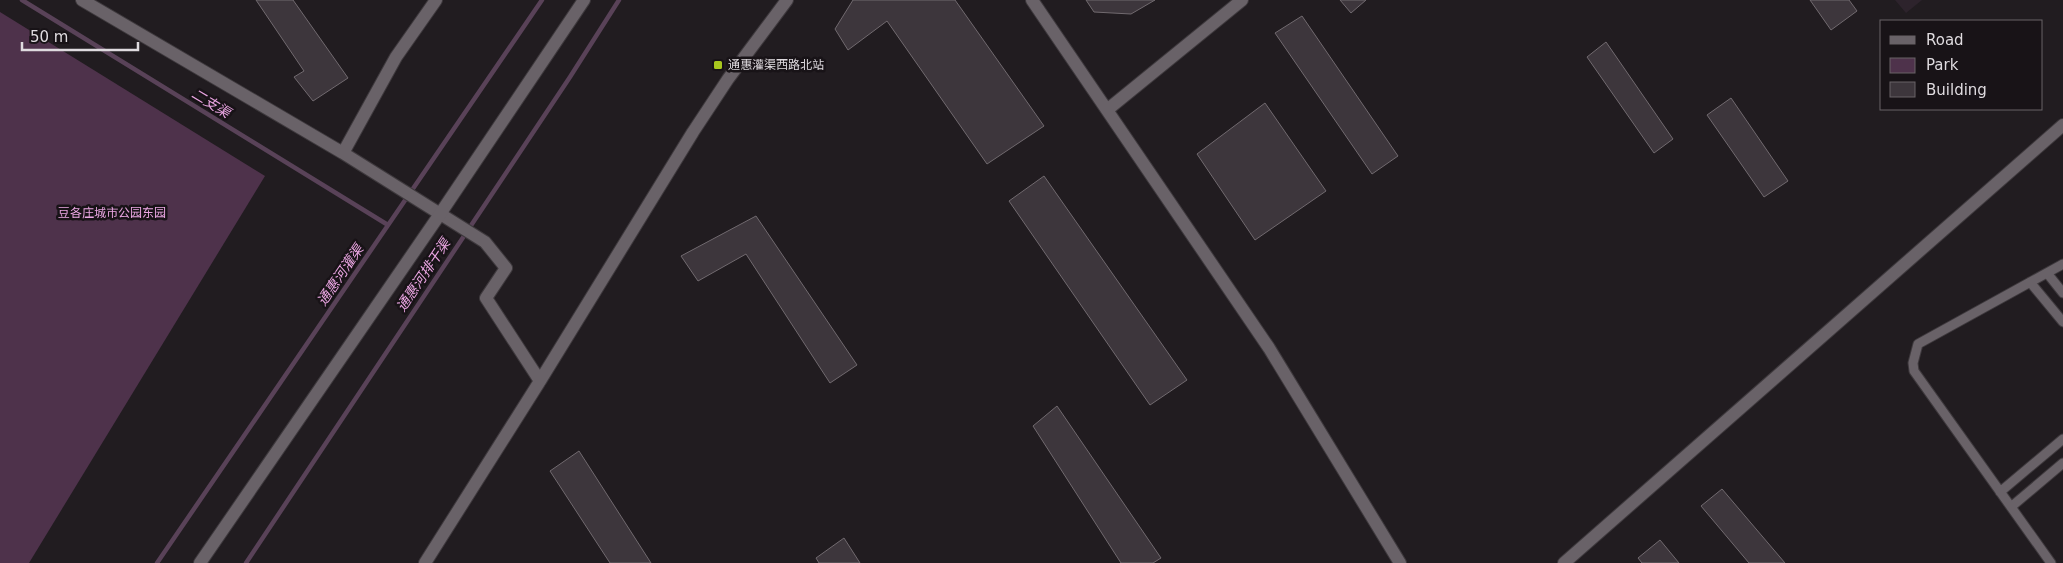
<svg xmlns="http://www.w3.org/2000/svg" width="2063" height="563" viewBox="0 0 2063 563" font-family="'DejaVu Sans','Noto Sans SC',sans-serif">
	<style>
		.built { fill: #2d232c }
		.green { fill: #4e324b }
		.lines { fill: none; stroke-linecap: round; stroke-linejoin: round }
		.stream { stroke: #594258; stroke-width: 4.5 }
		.building { fill: #3d363c; stroke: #716a6f }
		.service-casing { stroke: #3e393d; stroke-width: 11 }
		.minor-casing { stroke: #3e393d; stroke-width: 14 }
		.tertiary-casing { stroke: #3e393d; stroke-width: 14 }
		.service { stroke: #696268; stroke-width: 9 }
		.minor { stroke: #696268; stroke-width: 12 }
		.tertiary { stroke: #696268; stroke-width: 12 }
		.poi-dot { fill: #a8c71e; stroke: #181317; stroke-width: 2 }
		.labels { text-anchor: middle; stroke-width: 5; stroke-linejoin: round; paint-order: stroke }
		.poi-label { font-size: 12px; fill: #dfdbdf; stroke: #181317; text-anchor: start }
		.park-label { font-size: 12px; fill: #eba7e3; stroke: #181317 }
		.water-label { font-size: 14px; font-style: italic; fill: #e8a4e0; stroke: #181317 }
	</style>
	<rect width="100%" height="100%" fill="#211c20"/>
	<path class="built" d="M1895 0H1922L1906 13Z"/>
	<path class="green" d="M0 12 265 176 29 563H0Z"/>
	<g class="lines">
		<path class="stream" d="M22 0 388 225
			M157 563 542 0
			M246 563 570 77 619 0"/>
	</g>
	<path class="building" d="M256 0H293L348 78 313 101 294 77 304 71Z
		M853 0H955L1044 126 987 164 887 21 848 50 835 29Z
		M1086 0H1155L1131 14 1094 12Z
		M1340 0H1366L1351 13Z
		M1810 0H1849L1857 11 1831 30Z
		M1302 16 1398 156 1372 174 1275 33Z
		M1606 42 1673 139 1654 153 1587 57Z
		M1731 98 1788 181 1764 197 1707 115Z
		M1265 103 1326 191 1255 240 1197 154Z
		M1044 176 1187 380 1150 405 1009 201Z
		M756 216 857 365 830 383 746 254 698 281 681 256Z
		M1057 406 1161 558 1153 563H1121L1033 426Z
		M579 451 651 563H610L550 471Z
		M1722 489 1785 563H1749L1701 506Z
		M844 538 860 563H819L816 558Z
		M1660 540 1679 563H1642L1638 558Z"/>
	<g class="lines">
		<defs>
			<path id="service" d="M2047 273 2063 293
				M2030 282 2063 322
				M2000 492 2063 439
				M2011 507 2063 463
				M2051 563 1914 371 1913 363 1918 344 2063 264"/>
			<path id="minor" d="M82 0 343 153 485 242 506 268 486 298 540 381
				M1032 0 1269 348 1400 563
				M1107 110 1242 0
				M343 153 396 57 436 0
				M425 563 540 381 693 132 728 79 787 0
				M1564 563 2063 125"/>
			<path id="tertiary" d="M200 563 440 214 584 0"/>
		</defs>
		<use href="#service" class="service-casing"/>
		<use href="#minor" class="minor-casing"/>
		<use href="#tertiary" class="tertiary-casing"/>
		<use href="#service" class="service"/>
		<use href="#minor" class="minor"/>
		<use href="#tertiary" class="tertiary"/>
	</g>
	<rect class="poi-dot" x="713" y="60" width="10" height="10" rx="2.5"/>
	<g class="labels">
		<g class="poi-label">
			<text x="728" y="69">通惠灌渠西路北站</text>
		</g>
		<g class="park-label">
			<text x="112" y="217">豆各庄城市公园东园</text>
		</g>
		<g class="water-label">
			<text transform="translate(211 103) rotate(31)" y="5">二支渠</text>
			<text transform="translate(340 275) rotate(-56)" y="5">通惠河灌渠</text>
			<text transform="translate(423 275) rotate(-56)" y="5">通惠河排干渠</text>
		</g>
	</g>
	<rect x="1880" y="20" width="162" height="90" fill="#181317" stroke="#686367"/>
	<rect x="1890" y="36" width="25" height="8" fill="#696268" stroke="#686367"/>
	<text x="1926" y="45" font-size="15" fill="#dfdbdf">Road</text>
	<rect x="1890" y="58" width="25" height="15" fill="#4e324b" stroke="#686367"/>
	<text x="1926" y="70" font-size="15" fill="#dfdbdf">Park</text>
	<rect x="1890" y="82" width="25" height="15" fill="#3d363c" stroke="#686367"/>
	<text x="1926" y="95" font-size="15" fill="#dfdbdf">Building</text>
	<path d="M22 42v8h116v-8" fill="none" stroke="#dfdbdf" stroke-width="2.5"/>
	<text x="30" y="42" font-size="15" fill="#dfdbdf" stroke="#181317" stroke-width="4" paint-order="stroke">50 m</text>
</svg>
